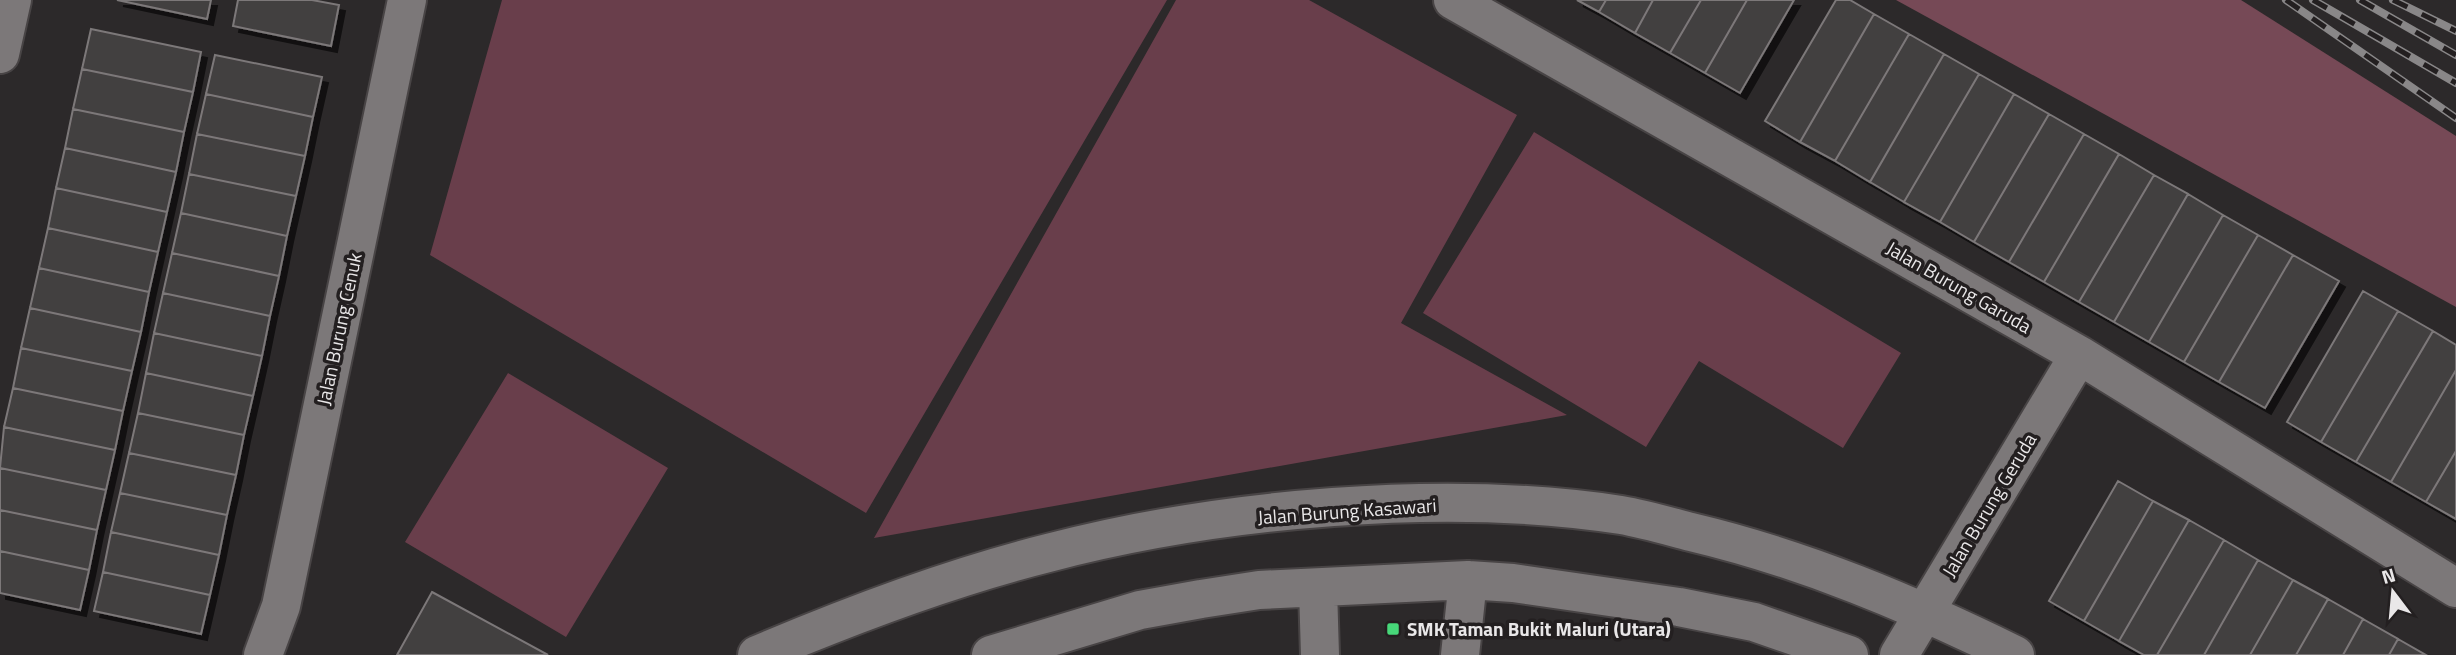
<svg xmlns="http://www.w3.org/2000/svg" width="2456" height="655" viewBox="0 0 2456 655" font-family="'Titillium Web',sans-serif">
	<style>
		.green { fill: #693e4b }
		.forest { fill: #764956 }
		.building { fill: #433f40; stroke: #7c7879; stroke-width: 2; filter: url(#shadow) }
		.lines { fill: none; stroke-linecap: round; stroke-linejoin: round }
		.minor-casing { stroke: #484445; stroke-width: 42 }
		.minor { stroke: #7c7879; stroke-width: 38 }
		.rail-casing { stroke: #898788; stroke-width: 8 }
		.rail { stroke: #231f20; stroke-width: 5; stroke-dasharray: 16; stroke-linecap: butt }
		.poi-dot { fill: #47d779; stroke: #231f20; stroke-width: 2.5 }
		.labels { text-anchor: middle; stroke-width: 7; stroke-linejoin: round; paint-order: stroke }
		.street-label { font-size: 19px; fill: #e9e7e8; stroke: #231f20 }
		.poi-label { font-size: 19px; font-weight: bold; fill: #e9e7e8; stroke: #231f20; text-anchor: start }
	</style>
	<defs>
		<filter id="shadow"><feDropShadow dx="6" dy="6" stdDeviation="0" flood-color="#0009"/></filter>
	</defs>
	<rect width="100%" height="100%" fill="#2c292a"/>
	<path class="green" d="M502 0H1167L866 513 430 255Z
		M1176 0H1309L1517 115 1401 323 1567 415 874 538Z
		M1534 132 1901 353 1843 448 1699 361 1646 447 1423 313Z
		M508 373 668 468 566 637 405 542Z"/>
	<path class="forest" d="M1896 0H2241L2456 136V307Z"/>
	<path class="building" d="M117 0H211L207 19Z
		M238 0H312L339 5 331 46 233 26Z
		M1577 0H1606L1599 12Z
		M1606 0H1653L1635 33 1599 12Z
		M1653 0H1701L1670 53 1635 33Z
		M1701 0H1747L1705 73 1670 53Z
		M1747 0H1794L1740 93 1705 73Z
		M1836 0H1850L1874 14 1800 142 1765 121Z
		M1874 14 1909 34 1835 161 1800 142Z
		M91 29 201 52 193 92 82 69Z
		M1909 34 1944 54 1870 182 1835 161Z
		M1944 54 1979 74 1904 202 1870 182Z
		M215 55 322 77 313 117 206 94Z
		M82 69 193 92 184 132 73 109Z
		M1979 74 2014 94 1940 222 1904 202Z
		M206 94 313 117 305 156 197 134Z
		M2014 94 2049 114 1974 242 1940 222Z
		M73 109 184 132 176 172 65 148Z
		M2049 114 2084 134 2009 262 1974 242Z
		M197 134 305 156 296 196 189 174Z
		M2084 134 2119 154 2044 282 2009 262Z
		M65 148 176 172 167 212 56 188Z
		M2119 154 2154 175 2079 302 2044 282Z
		M189 174 296 196 287 236 181 213Z
		M2154 175 2188 194 2114 322 2079 302Z
		M56 188 167 212 158 252 48 228Z
		M2188 194 2223 215 2149 342 2114 322Z
		M181 213 287 236 279 276 172 253Z
		M2223 215 2258 235 2184 362 2149 342Z
		M48 228 158 252 149 292 39 268Z
		M2258 235 2293 255 2219 382 2184 362Z
		M172 253 279 276 270 316 163 293Z
		M2293 255 2339 281 2265 408 2219 382Z
		M39 268 149 292 141 332 30 308Z
		M2363 291 2398 311 2321 442 2287 422Z
		M163 293 270 316 262 356 154 333Z
		M30 308 141 332 132 371 21 348Z
		M2398 311 2433 331 2356 462 2321 442Z
		M2433 331 2456 345V370L2391 482 2356 462Z
		M154 333 262 356 253 396 146 373Z
		M21 348 132 371 123 411 13 388Z
		M2456 370V451L2426 502 2391 482Z
		M146 373 253 396 244 435 138 413Z
		M13 388 123 411 115 450 4 427Z
		M138 413 244 435 236 475 129 453Z
		M4 427 115 450 106 490 0 468Z
		M2456 451V519L2426 502Z
		M129 453 236 475 227 515 120 493Z
		M0 468 106 490 97 530 0 510Z
		M2118 481 2153 501 2084 621 2049 601Z
		M120 493 227 515 219 555 111 532Z
		M2153 501 2189 520 2119 641 2084 621Z
		M0 510 97 530 89 570 0 551Z
		M2189 520 2224 540 2157 655H2144L2119 641Z
		M111 532 219 555 210 595 103 572Z
		M2224 540 2258 560 2204 655H2157Z
		M0 551 89 570 80 610 0 593Z
		M2258 560 2293 580 2250 655H2204Z
		M103 572 210 595 201 634 94 611Z
		M2293 580 2328 599 2296 655H2250Z
		M432 592 548 655H397Z
		M2328 599 2363 619 2343 655H2296Z
		M2363 619 2398 639 2389 655H2343Z
		M2398 639 2426 655H2389Z"/>
	<g class="lines">
		<defs>
			<path id="minor" d="M1453 0 2079 355 2456 588
				M0 54 12 0
				M1318 588 1320 655
				M263 655 281 606 407 0
				M757 655C851 615 948 578 1048 553 1220 508 1445 488 1621 515 1644 519 1668 526 1691 532 1805 559 1911 604 2015 655
				M991 655 1140 610 1201 599 1259 590 1468 580 1513 583 1679 607 1754 622 1849 655
				M1460 655 1468 580
				M1899 655 2079 355"/>
		</defs>
		<use href="#minor" class="minor-casing"/>
		<use href="#minor" class="minor"/>
		<defs>
			<path id="rail" d="M2286 0 2456 118
				M2313 0 2456 83
				M2360 0 2456 55
				M2393 0 2456 31"/>
		</defs>
		<use href="#rail" class="rail-casing"/>
		<use href="#rail" class="rail"/>
	</g>
	<rect class="poi-dot" x="1386" y="622" width="14" height="14" rx="3.5"/>
	<g class="labels">
		<g class="street-label">
			<text transform="translate(1959 287) rotate(30)" y="7">Jalan Burung Garuda</text>
			<text transform="translate(339 329) rotate(-78)" y="7">Jalan Burung Cenuk</text>
			<text transform="translate(1989 505) rotate(-59)" y="7">Jalan Burung Geruda</text>
			<text transform="translate(1347 511) rotate(-4)" y="7">Jalan Burung Kasawari</text>
		</g>
		<g class="poi-label">
			<text x="1407" y="636">SMK Taman Bukit Maluri (Utara)</text>
		</g>
	</g>
	<g transform="translate(2393 592) rotate(344)" stroke="#231f20" stroke-width="5" paint-order="stroke">
	<path d="M0-5L12 26L0 18L-12 26Z" fill="#e9e7e8"/>
	<text y="-10" font-size="19" font-weight="bold" text-anchor="middle" fill="#e9e7e8">N</text>
	</g>
</svg>
